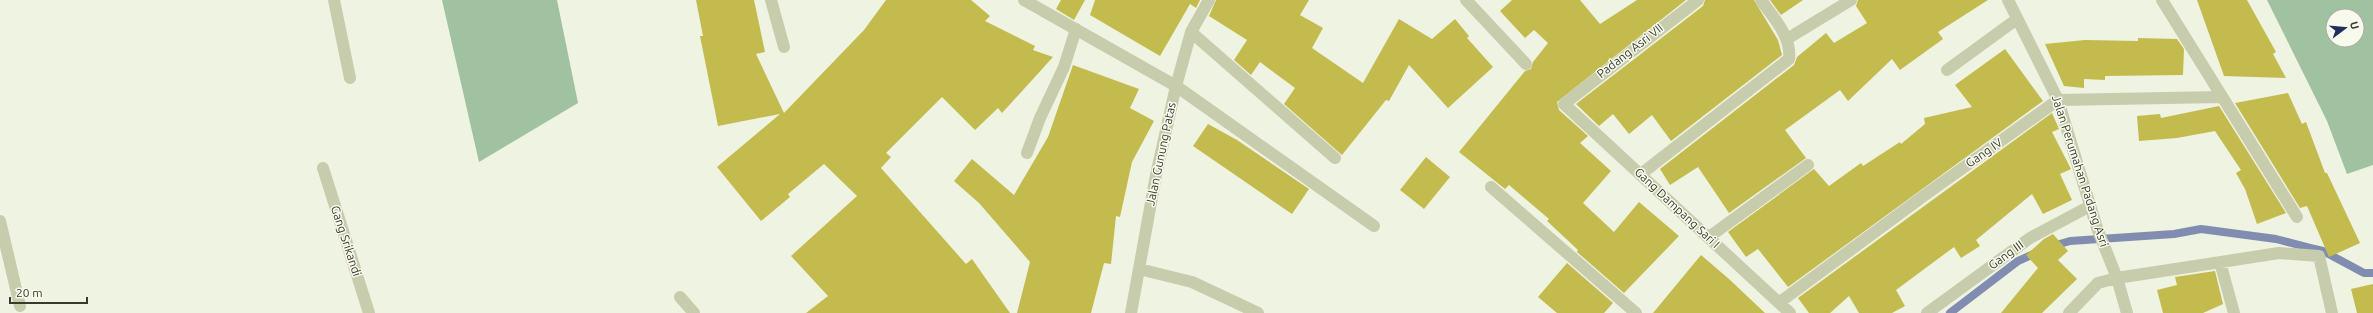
<svg xmlns="http://www.w3.org/2000/svg" width="2373" height="313" viewBox="0 0 2373 313" font-family="Ubuntu,sans-serif">
	<style>
		.green { fill: #a1c2a1; fill-rule: evenodd }
		.lines { fill: none; stroke-linecap: round; stroke-linejoin: round }
		.stream { stroke: #808db0; stroke-width: 8 }
		.building { fill: #c4bb4f }
		.street { stroke: #c7ccad; stroke-width: 12 }
		.labels { text-anchor: middle; stroke-width: 3; stroke-linejoin: round; paint-order: stroke }
		.street-label { font-size: 12px; fill: #3a3a2b; stroke: #f8faee }
	</style>
	<rect width="100%" height="100%" fill="#eff3e1"/>
	<path class="green" d="M442 0H557L578 103 479 162Z
		M2267 0H2373V165L2347 174 2327 121ZM2333 16H2357V40H2333Z"/>
	<g class="lines">
		<path class="stream" d="M2053 246 2070 241 2174 234 2201 229 2276 239 2311 248 2323 251 2364 273H2373
			M1950 313 2018 261 2036 253"/>
	</g>
	<path class="building" d="M696 0H754L765 52 756 54 784 113 864 30 886 0H971L990 16 985 21 1035 46 1033 50 1053 57 1002 113 998 108 975 130 942 97 886 153 891 157 881 168 966 264 972 259 1010 313H806L828 296 791 256 857 196 824 164 788 194 790 197 761 221 717 167 780 114 718 126 700 36H703Z
		M1061 0H1085L1074 20 1056 9Z
		M1095 0H1200L1196 8 1190 4 1160 56 1090 15Z
		M1216 0H1309L1300 15 1323 28 1312 48 1363 83 1399 19 1432 39 1455 19 1469 36 1467 38 1493 67 1448 108 1409 65 1389 101 1386 100 1342 155 1284 104 1295 88 1260 62 1251 75 1234 60 1247 40 1209 16Z
		M1512 0H1580L1600 24 1637 0H1686L1557 102 1559 110 1588 136 1580 143 1611 171 1583 203 1614 232 1639 202 1679 236 1624 293 1577 252 1578 250 1547 221 1549 219 1509 185 1505 189 1459 152 1525 71 1531 69 1533 62 1548 43 1534 30 1525 38 1500 11Z
		M1705 0H1754L1778 40 1782 55 1671 141 1652 115 1629 134 1613 114 1599 126 1576 104 1703 6Z
		M1770 0H1803L1781 15Z
		M1858 0H1988L1938 32 1943 39 1900 70 1892 59 1848 101 1840 90 1785 130 1806 158 1729 213 1698 167 1670 185 1660 169 1794 65 1797 57 1826 33 1834 43 1867 23 1856 6Z
		M2197 0H2247L2276 52 2273 54 2286 78 2224 76Z
		M2138 38 2177 39 2184 49 2183 75 2105 76V80L2084 79V88L2064 86 2045 44 2085 40 2138 41Z
		M2005 49 2043 101 1788 287 1758 249 1746 257 1728 232 1814 169 1829 186 1861 163 1863 166 1900 142 1901 144 1925 124 1924 118 1972 107 1955 85Z
		M1073 65 1139 89 1130 108 1154 121 1132 162 1120 217 1116 216 1111 264 1104 263 1091 313H1017L1030 262 979 203 954 181 972 159 1014 195 1048 137Z
		M2288 93 2302 124 2306 122 2325 173H2327L2360 243 2329 257 2307 206 2300 208 2235 103Z
		M2219 106 2286 213 2257 224 2245 189 2236 173 2241 170 2215 131 2177 138 2139 141 2137 116 2160 114 2161 118Z
		M2052 113 2059 129 2052 132 2071 169 2060 174 2072 200 2043 214 2032 194 1976 240 1980 246 1961 258 1954 247 1896 290 1905 306 1892 313H1859L1849 296 1830 313H1809L1798 298Z
		M1208 124 1237 140 1309 189 1292 214 1193 146Z
		M1426 157 1450 177 1424 209 1400 190Z
		M2053 234 2068 251 2058 260 2077 279 2042 313H2001L2038 268 2026 255 2044 239Z
		M1701 255 1729 279 1765 313H1653Z
		M1567 263 1613 303 1604 313H1557L1538 297Z
		M2215 271 2223 304 2203 313H2163L2157 290 2177 285 2175 277Z
		M2373 284V313H2357L2351 289Z"/>
	<g class="lines">
		<path class="street" d="M334 0 350 78
			M771 0 784 47
			M1024 0 1176 86 1374 226
			M1466 0 1526 64
			M1698 0 1564 104 1790 313
			M2008 0 2058 100 2097 228 2117 278 2127 313
			M2162 0 2297 217
			M1191 32 1335 158
			M1787 39 1851 0
			M1947 70 2017 19
			M1027 153 1040 118 1064 67 1076 29
			M323 168 369 313
			M1641 174 1789 59C1792 37 1773 17 1761 0
			M1491 187 1636 313
			M0 221 20 306
			M1709 237 1808 165
			M2220 262 2234 313
			M1139 269 1192 282 1258 313
			M680 297 694 313
			M1780 302 1925 195 2058 100 2221 97
			M1131 313 1156 175 1176 86 1191 32 1209 0
			M1927 313 2030 238 2090 206
			M2069 313 2098 283 2117 278 2279 253 2319 256 2332 313"/>
	</g>
	<g class="labels">
		<g class="street-label">
			<text transform="translate(1630 51) rotate(-38)" y="4">Padang Asri VII</text>
			<text transform="translate(1984 153) rotate(-35)" y="4">Gang IV</text>
			<text transform="translate(1161 154) rotate(-78)" y="4">Jalan Gunung Patas</text>
			<text transform="translate(2080 171) rotate(72)" y="4">Jalan Perumahan Padang Asri</text>
			<text transform="translate(1677 208) rotate(43)" y="4">Gang Dampang Sari I</text>
			<text transform="translate(346 241) rotate(72)" y="4">Gang Srikandi</text>
			<text transform="translate(2006 255) rotate(-36)" y="4">Gang III</text>
		</g>
	</g>
	<g transform="translate(2345 28) rotate(74)"><circle r="19" fill="#f8faee" stroke="#acada0"/>
	<path d="M0-3L7 15L0 10L-7 15Z" fill="#21305b"/>
	<text y="-6" font-size="11" font-weight="bold" text-anchor="middle" fill="#3a3a2b">U</text>
	</g>
	<path d="M10 297v6h77v-6" fill="none" stroke="#3a3a2b" stroke-width="2"/>
	<text x="16" y="297" font-size="12" fill="#3a3a2b" stroke="#f8faee" stroke-width="3" paint-order="stroke">20 m</text>
</svg>
